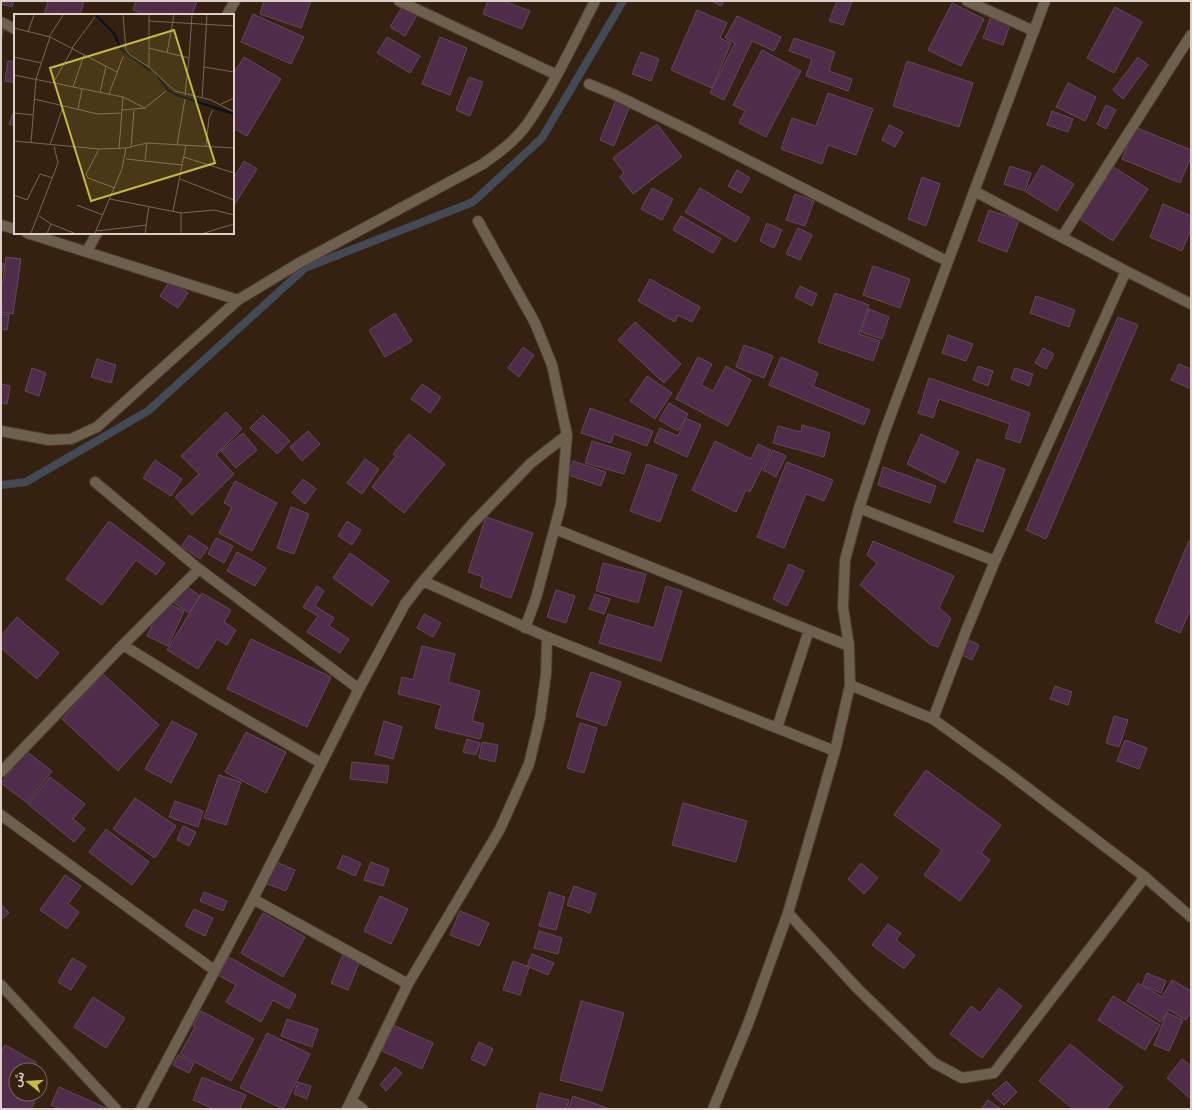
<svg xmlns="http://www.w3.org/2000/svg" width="1192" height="1110" viewBox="0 0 1192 1110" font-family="Barlow,'Noto Sans Arabic',sans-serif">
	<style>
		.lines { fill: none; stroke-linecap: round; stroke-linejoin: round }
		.stream { stroke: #424a55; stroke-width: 8 }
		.building { fill: #4f2d4a; stroke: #604a5c }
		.minor-casing { stroke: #4f3d2d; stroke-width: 12 }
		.tertiary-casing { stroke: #4f3d2d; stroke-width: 12 }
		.minor { stroke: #6d604f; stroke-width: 10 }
		.tertiary { stroke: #6d604f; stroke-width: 10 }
		.inset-river { fill: none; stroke: #001125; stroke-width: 2 }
		.inset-road { fill: none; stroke: #786759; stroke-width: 1 }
		.view { fill: #c2bd3f; fill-opacity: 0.15; stroke: #c2bd3f; stroke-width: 2 }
		.inset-edge { fill: none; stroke: #ddd0c6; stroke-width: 2 }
	</style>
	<rect width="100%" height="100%" fill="#342110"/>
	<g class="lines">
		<path class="stream" d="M1 485 26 482 148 411 305 268 473 202 542 138 623 1"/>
	</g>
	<path class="building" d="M1 1H14L12 7 1 4Z
		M48 1H84L80 15H44Z
		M136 1H197L192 15H147L133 10Z
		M264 1H311L301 28 260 14Z
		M488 1H503L530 11 522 29 483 14Z
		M711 1H724L721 6Z
		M837 1H852L843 25 829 21Z
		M952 3 984 19 961 66 928 50Z
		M402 7 417 15 405 36 390 27Z
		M1115 7 1142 22 1114 73 1087 58Z
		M697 10 727 23 720 38 731 43 712 88 671 70Z
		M253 14 304 37 291 64 241 42Z
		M992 14 1011 21 1003 45 983 38Z
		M737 16 781 37 774 51 752 41 724 100 710 93 735 43 725 38Z
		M1 23 5 24 1 40Z
		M387 37 420 56 410 73 377 53Z
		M440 37 467 48 450 95 422 84Z
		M794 38 835 52 829 71 852 79 848 91 806 76 812 59 789 51Z
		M762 50 801 71 766 137 739 123 745 111 733 105Z
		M641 52 659 59 651 81 632 74Z
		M244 57 281 79 247 136 233 128V96L234 95 233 94V74Z
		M1138 57 1148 65 1123 99 1113 90Z
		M8 61 15 62V83L5 81Z
		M907 61 973 83 959 127 893 106Z
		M469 77 483 82 470 116 456 110Z
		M1068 83 1096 97 1085 121 1056 107Z
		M828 93 873 109 856 155 828 145 822 164 781 149 792 118 816 126Z
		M616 100 630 105 614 146 600 140Z
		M1106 105 1116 110 1106 129 1097 124Z
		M14 111H15V126L9 124Z
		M1052 111 1073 119 1068 132 1047 125Z
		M657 124 682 157 633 194 620 177 624 173 613 158Z
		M889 125 903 132 895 147 882 140Z
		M1135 127 1191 150V157L1180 183 1122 159Z
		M244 161 257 169 233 207V179Z
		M1042 165 1074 184 1057 211 1026 192Z
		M1010 166 1031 173 1025 191 1004 184Z
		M1112 166 1148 189 1113 241 1078 218Z
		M737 170 750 178 741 193 728 186Z
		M922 177 940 184 926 226 908 219Z
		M652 188 673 199 662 220 641 209Z
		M700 188 750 218 736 242 685 212Z
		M795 194 814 201 805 226 786 220Z
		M1163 204 1191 216V229L1182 251 1150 237Z
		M989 210 1019 220 1007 252 978 241Z
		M681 216 721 239 713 253 673 230Z
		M767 223 782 230 774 248 760 241Z
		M798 228 812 235 800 260 786 254Z
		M6 257 21 259 13 314 1 312V281H3Z
		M1 263 4 264 1 276Z
		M873 266 910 279 900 308 863 295Z
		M650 279 700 307 692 322 678 315 675 322 638 301Z
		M170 281 188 293 178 308 160 296Z
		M800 286 817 294 812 306 795 297Z
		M835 293 869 305 859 334 880 341 873 361 818 342Z
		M1036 296 1075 310 1069 327 1030 313Z
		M869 309 889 317 882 339 861 332Z
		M395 313 412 341 385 357 369 330Z
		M1 314 9 315 7 330 1 329Z
		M1118 317 1138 325 1046 539 1026 530Z
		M635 322 681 364 664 383 618 340Z
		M948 335 973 344 966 361 942 353Z
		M744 345 773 356 764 378 736 367Z
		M523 347 534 355 519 377 508 368Z
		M1043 348 1054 354 1046 369 1035 363Z
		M698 357 712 364 701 385 713 391 726 366 751 380 728 426 676 399Z
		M781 357 818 373 813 386 870 410 864 425 769 385Z
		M97 359 116 365 111 383 91 377Z
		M1179 364 1191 369V389L1171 380Z
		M978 366 993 371 988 386 973 380Z
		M32 368 46 373 39 396 25 391Z
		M1015 368 1033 374 1029 386 1011 379Z
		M647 376 672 393 655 419 630 401Z
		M929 378 1030 413 1020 443 1005 438 1010 424 939 399 933 418 918 413Z
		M1 384 10 386 7 404 1 403Z
		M422 384 441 397 430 413 411 399Z
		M669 403 688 414 678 431 659 420Z
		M590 408 653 431 647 446 614 434 611 443 581 433Z
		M226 412 242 429 216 455 234 474 192 515 175 497 199 474 181 456Z
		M263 415 290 441 277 454 250 428Z
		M686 418 701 425 687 457 654 442 660 428 678 436Z
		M802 425 830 433 824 457 773 443 778 426 801 432Z
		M308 431 320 444 302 461 290 447Z
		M243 433 257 450 236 468 221 451Z
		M409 434 445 464 404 513 372 487 396 456 393 454Z
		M921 434 959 452 945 483 907 464Z
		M592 441 631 453 624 474 585 463Z
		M715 441 751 459 758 444 771 450 750 492 746 490 736 512 692 490Z
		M773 450 786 456 776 477 763 470Z
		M365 459 379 469 362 494 347 483Z
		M977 459 1005 469 983 532 954 522Z
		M155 460 182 479 171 496 143 478Z
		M573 461 606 472 601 486 568 475Z
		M787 462 833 480 824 501 806 494 784 548 757 537Z
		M647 464 677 475 660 522 630 511Z
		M883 467 936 486 930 503 878 485Z
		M303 479 316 489 305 504 292 493Z
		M235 481 277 503 252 551 219 533 232 507 224 503Z
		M291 507 309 514 294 554 277 548Z
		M486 517 533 533 511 598 480 587 483 577 468 572Z
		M109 521 165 563 156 575 136 560 102 605 66 579Z
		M347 521 361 530 352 545 338 536Z
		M189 535 208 548 200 559 182 546Z
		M216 538 233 546 224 563 208 554Z
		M873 541 954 576 939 608 951 618 938 647 931 645 860 585 877 563 867 555Z
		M1189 541 1191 542V608L1180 633 1155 622Z
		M237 552 266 568 255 586 227 571Z
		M350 553 389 581 372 606 333 578Z
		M603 563 646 574 638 603 596 591Z
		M789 564 804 571 787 606 773 599Z
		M186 586 200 596 189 613 174 603Z
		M317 586 324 591 315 606 334 618 329 626 349 639 340 653 307 632 318 616 303 607Z
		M666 586 682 591 661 661 599 643 608 614 654 628Z
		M556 590 575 596 566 623 547 617Z
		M202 593 231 610 224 622 236 630 227 645 217 639 198 669 167 650Z
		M595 594 610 599 604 614 589 609Z
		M163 601 184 611 168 646 147 636Z
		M424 614 441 623 433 637 417 628Z
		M17 617 59 653 37 679 1 648V636Z
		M965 638 979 645 972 660 958 653Z
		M251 639 331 677 307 727 227 689Z
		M422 646 455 654 448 682 480 691 472 721 484 724 480 739 435 728 441 705 398 694 402 677 413 680Z
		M591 672 621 682 606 726 576 716Z
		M103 674 159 725 118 771 62 719Z
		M1055 686 1072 692 1068 705 1050 699Z
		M1114 716 1128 720 1119 747 1106 743Z
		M172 721 197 734 171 783 145 769Z
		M384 721 402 727 393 759 375 754Z
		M580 723 597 728 584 773 567 768Z
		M246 732 286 752 266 793 225 772Z
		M467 739 480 743 476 755 463 752Z
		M1125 740 1147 748 1139 769 1117 761Z
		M482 742 498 745 495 762 479 758Z
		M26 751 52 771 27 803 1 783Z
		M352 762 389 766 387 783 350 779Z
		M926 770 1001 825 981 853 990 860 960 901 924 875 942 850 894 815Z
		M219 775 241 782 226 825 204 818Z
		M50 777 85 804 73 819 85 829 74 842 28 804Z
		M135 798 176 826 155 858 113 829Z
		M175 801 203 811 198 827 169 817Z
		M683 803 747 821 736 862 672 845Z
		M183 826 196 832 189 846 177 840Z
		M106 829 149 862 132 885 89 852Z
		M343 855 361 863 355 876 337 868Z
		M274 861 295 870 286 891 265 883Z
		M371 862 389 869 383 886 364 880Z
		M861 863 878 878 864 894 848 879Z
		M65 875 81 886 68 904 79 912 67 929 40 910Z
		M574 886 596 894 590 913 567 905Z
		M204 892 227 901 223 911 200 901Z
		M549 892 565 897 556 930 539 926Z
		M380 896 408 909 391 944 364 931Z
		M1 904 9 913 1 920Z
		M194 909 213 918 205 936 185 926Z
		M460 911 489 923 479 946 450 935Z
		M263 913 305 937 283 977 241 953Z
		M888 924 901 933 896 940 915 955 904 969 872 945Z
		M539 931 562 938 558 954 534 948Z
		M343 954 360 961 348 990 331 983Z
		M532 954 554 963 548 975 527 966Z
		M229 957 296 995 289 1009 273 1000 261 1022 226 1002 236 985 218 975Z
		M72 958 86 966 71 990 58 982Z
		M513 961 529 967 520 995 503 990Z
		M1147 973 1166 981 1161 993 1142 985Z
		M1172 980 1191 991V1012L1186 1020 1169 1010 1161 1022 1127 1001 1138 983 1162 997Z
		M999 988 1022 1006 982 1058 950 1034 971 1006 980 1013Z
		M1113 996 1160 1025 1145 1050 1098 1020Z
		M93 997 125 1018 106 1048 74 1027Z
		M581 1001 624 1013 602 1091 560 1080Z
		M201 1011 254 1039 231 1081 180 1054 195 1027 193 1026Z
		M1167 1013 1183 1020 1169 1051 1154 1045Z
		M287 1019 318 1029 312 1047 281 1036Z
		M393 1025 433 1043 422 1069 382 1051Z
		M267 1033 310 1054 283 1109 240 1088Z
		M479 1042 493 1049 485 1066 471 1059Z
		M1070 1044 1123 1087 1106 1109H1073L1039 1081Z
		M5 1045 36 1062 32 1070H16V1094H22L35 1101 31 1109H4L1 1107V1052Z
		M178 1055 194 1063 189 1073 173 1065Z
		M1182 1059 1191 1066V1099L1167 1078Z
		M395 1067 402 1073 386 1091 380 1085Z
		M202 1077 246 1095 240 1109H214L193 1100Z
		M1006 1081 1017 1092 1004 1105 992 1094Z
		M298 1082 311 1086 307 1099 294 1094Z
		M59 1087 106 1108V1109H61L51 1105Z
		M540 1093 569 1100 566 1109H536Z
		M573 1096 610 1109H568Z
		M988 1100 1001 1109H981Z"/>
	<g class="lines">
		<defs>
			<path id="minor" d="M399 1 557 75
				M967 1 1034 31
				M227 15 235 1
				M1 22 15 29
				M589 84 613 94 688 130 947 261
				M974 191 1126 271 1191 304
				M478 221 535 323 552 365 567 435 561 504 536 598 525 628
				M1 225 15 229
				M27 233 238 300
				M1062 237 1191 35
				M87 251 97 233
				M1 431 49 440 71 439 97 427 238 300 299 263 483 164C500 152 516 140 528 123 554 85 574 42 595 1
				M95 482 199 569 359 689
				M859 508 995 561
				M555 529 849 646
				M423 581 473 523 531 463 567 435
				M123 645 207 697 321 763
				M933 719 966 631 995 561 1126 271
				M777 728 809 630
				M1 772 123 645 199 569
				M1 815 214 970
				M253 899 408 984
				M788 913 858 989 934 1063 962 1078 994 1073 1145 877
				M1 985 116 1109
				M352 1101 363 1109
				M141 1109 253 899 359 689 405 604 423 581 547 637 835 751
				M347 1109 408 984 500 829 529 764 540 718 546 674 547 637"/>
			<path id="tertiary" d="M850 685 933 719 1008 773 1145 877 1191 917
				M713 1109 748 1024 788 913 835 751 850 685 849 646 843 607 845 560 859 508 883 436 1045 1"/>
		</defs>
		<use href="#minor" class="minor-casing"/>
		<use href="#tertiary" class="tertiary-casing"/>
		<use href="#minor" class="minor"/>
		<use href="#tertiary" class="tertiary"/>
	</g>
	<g transform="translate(14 14)">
		<rect width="220" height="220" fill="#342110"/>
		<path class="inset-river" d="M82 1 100 19 107 35 137 57M143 62 154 76 163 81 220 100"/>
		<path class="inset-road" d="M109 1 112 36 116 41 135 53 161 77 197 86 220 98M135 7 220 12M0 14 36 23 103 58M14 18 20 1M35 23 49 1M58 34 81 3M135 34 175 44 178 1M153 39 160 1M0 43 27 49M135 53V1M190 53 220 58M0 61 109 83 105 135M39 69 59 34M59 73 70 41M86 78 92 52M95 80 109 43M171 81 175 44M109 83 131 94M188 84 193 1M20 85 84 100 107 99M207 90 220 84M64 95 68 75M108 96 131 94 152 77M0 99 19 101M0 127 85 135 112 134 133 129 220 134M17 129 22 65 36 23M36 131 49 93M163 131 171 85M192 132 195 104 199 96M117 133 120 96M85 135 72 160 74 164 101 174M170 143 220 159M112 145 168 151M131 146 133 129M166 165 220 186M0 181 13 186 26 160 39 164M96 185 167 199 200 196 220 201M63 191 89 201M159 197 172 131M25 202 37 210M83 217 133 211M17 219 44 149 40 132M33 219 37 210 60 219M81 219 108 155 112 134M131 219 135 192M167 219V199M190 219 220 210"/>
		<path class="view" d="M160 16 201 149 77 187 36 54Z"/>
		<rect width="220" height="220" class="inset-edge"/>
	</g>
	<rect width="1192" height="1110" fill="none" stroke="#ddd0c6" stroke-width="4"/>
	<g transform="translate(28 1082) rotate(287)"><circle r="19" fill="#342110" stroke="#786759"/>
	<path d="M0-3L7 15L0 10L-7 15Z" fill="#c2bd3f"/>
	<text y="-6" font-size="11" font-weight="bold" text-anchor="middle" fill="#ddd0c6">ش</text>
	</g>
</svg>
